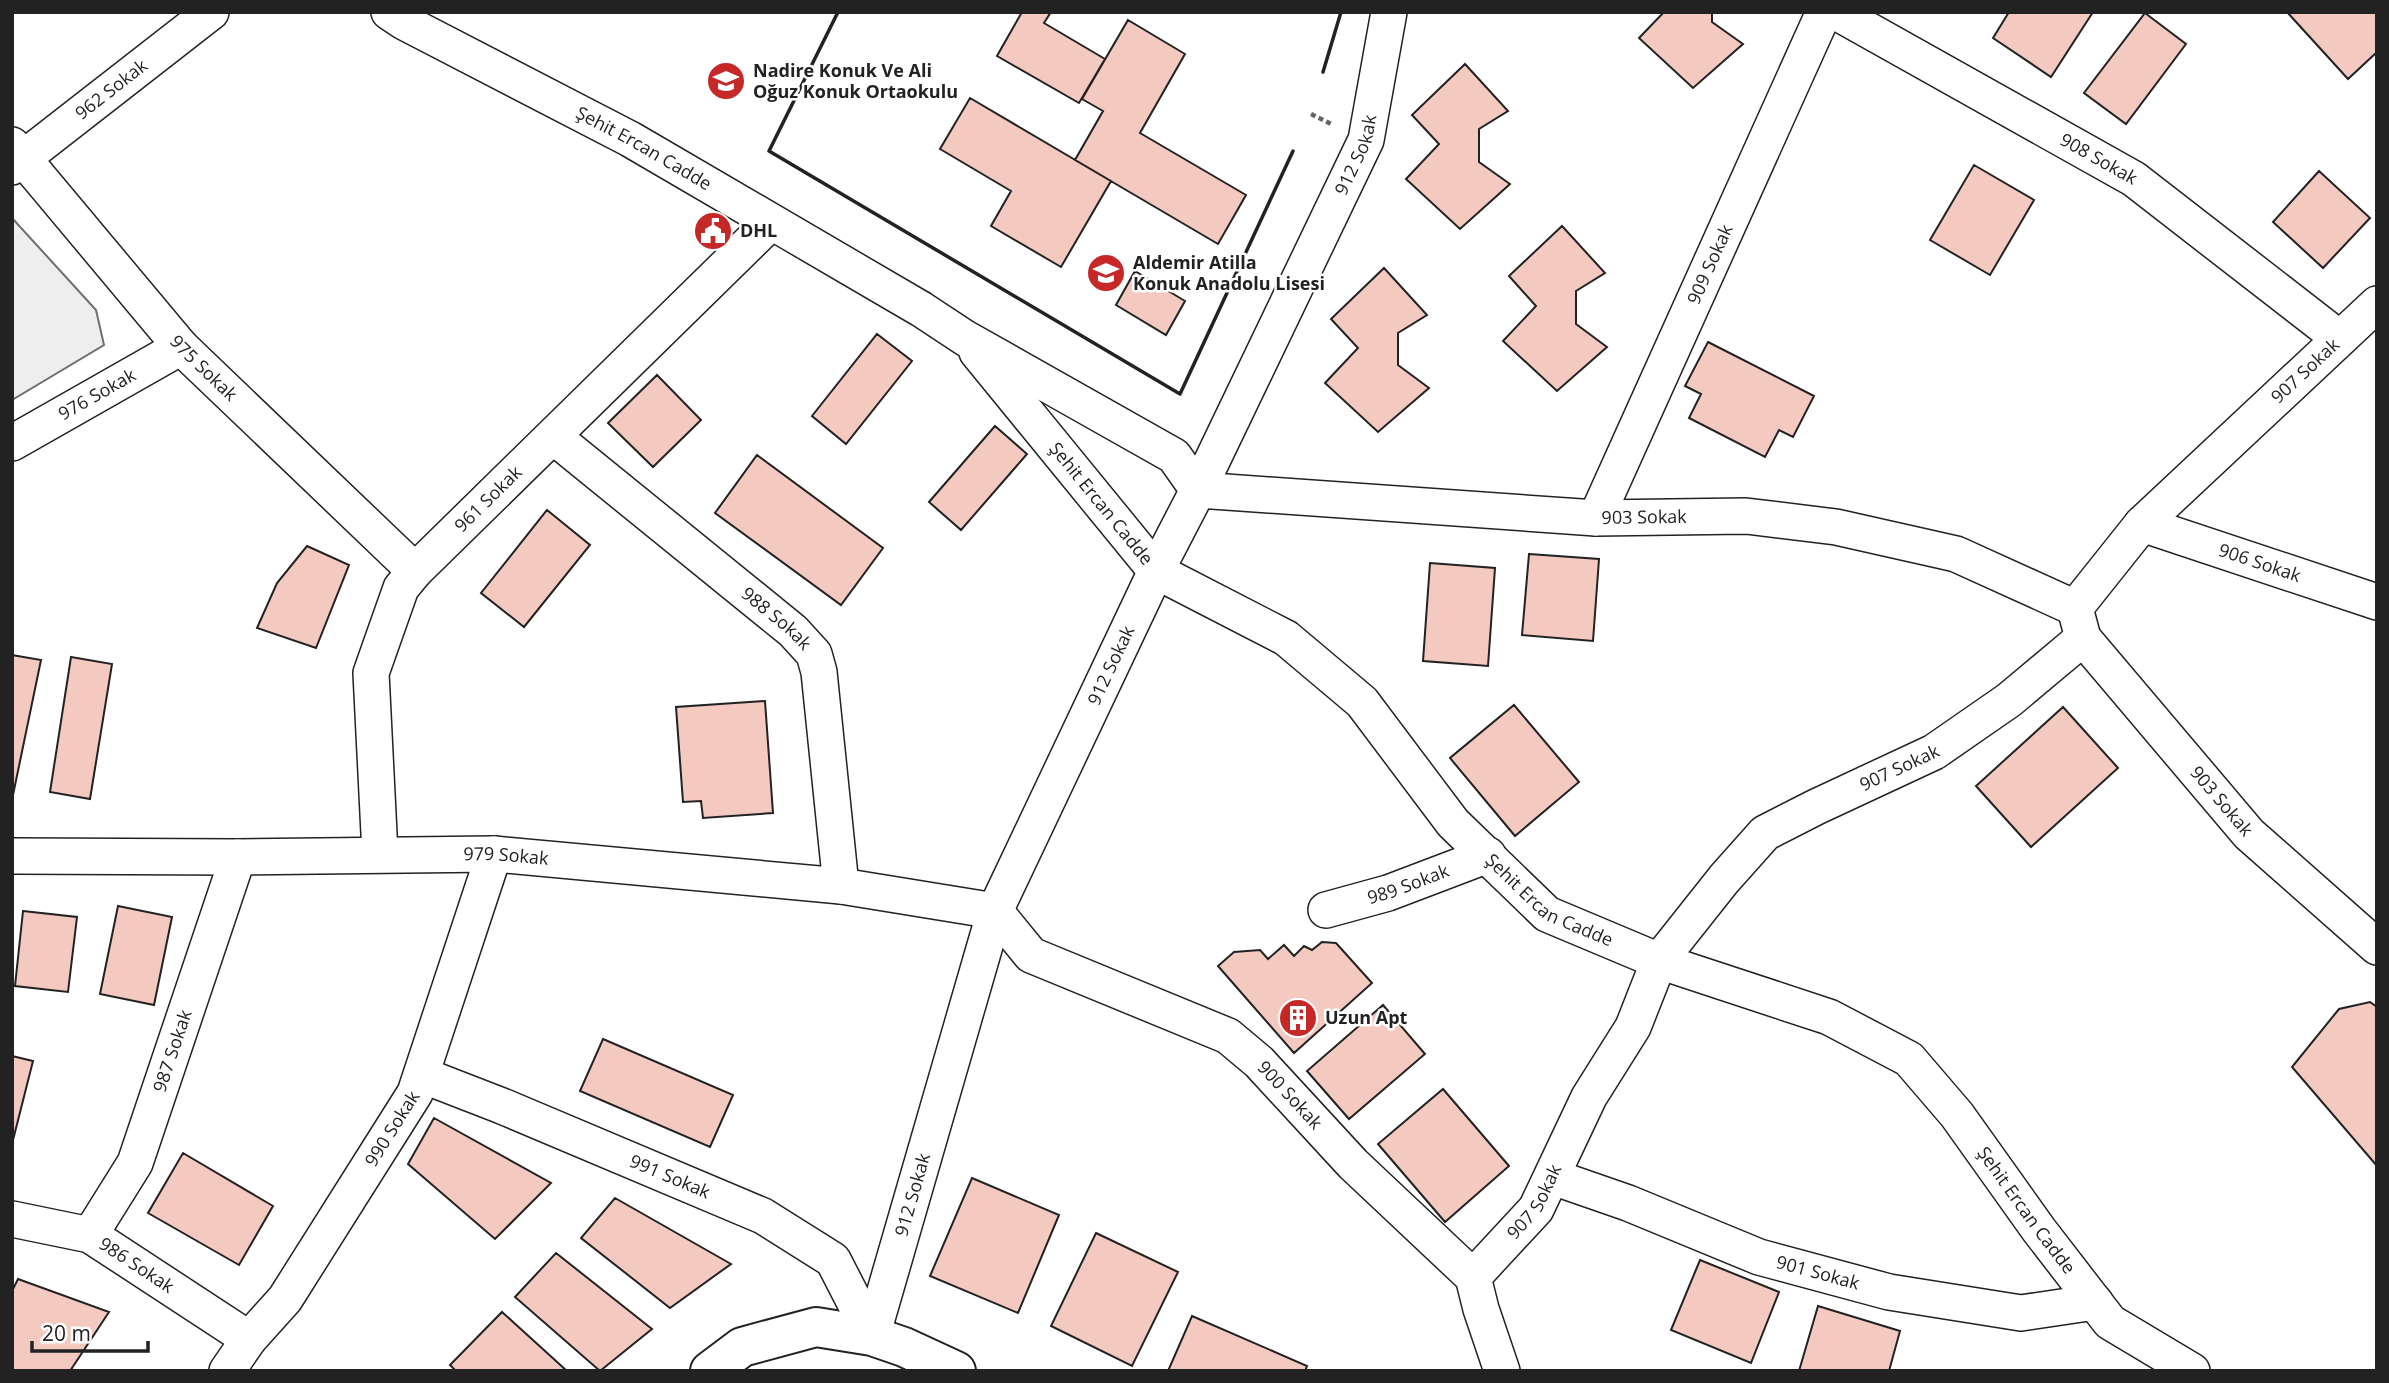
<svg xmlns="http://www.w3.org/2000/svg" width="2389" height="1383" viewBox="0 0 2389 1383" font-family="'Open Sans',sans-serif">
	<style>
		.green { fill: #eee; stroke: #6f6f6f; stroke-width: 2 }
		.building { fill: #f3c9c0; stroke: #222; stroke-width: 2 }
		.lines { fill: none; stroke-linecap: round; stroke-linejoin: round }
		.street-casing { stroke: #222; stroke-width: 38 }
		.secondary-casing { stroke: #222; stroke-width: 42 }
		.path { stroke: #646464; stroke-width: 4.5; stroke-dasharray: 5 3.5; stroke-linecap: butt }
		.street { stroke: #fff; stroke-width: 35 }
		.secondary { stroke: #fff; stroke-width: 38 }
		.wall { stroke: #222; stroke-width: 3.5 }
		.labels { text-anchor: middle; stroke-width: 5; stroke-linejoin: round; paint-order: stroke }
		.poi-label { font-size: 18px; font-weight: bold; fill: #222; stroke: #fff; text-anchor: start }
		.street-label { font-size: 18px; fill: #222; stroke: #fff }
	</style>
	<rect width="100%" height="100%" fill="#fff"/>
	<path class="green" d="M12 218 96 310 104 345 12 400Z"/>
	<path class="building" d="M1022 12H1051L1044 23 1105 59 1079 103 997 56Z
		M1664 12H1712V22L1743 44 1693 88 1639 38Z
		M2009 12H2093L2051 77 1993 38Z
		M2287 12H2377V52L2348 79Z
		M2145 13 2186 44 2126 124 2084 93Z
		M1128 20 1185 54 1140 133 1246 195 1218 244 1075 160 1103 111 1082 99Z
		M1465 64 1508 111 1479 129V162L1510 184 1460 229 1406 179 1439 144 1412 115Z
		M970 98 1111 181 1061 267 991 226 1011 191 940 149Z
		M1974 165 2034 200 1990 275 1930 240Z
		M2319 171 2370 218 2323 268 2273 222Z
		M1562 226 1605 273 1576 291V324L1607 347 1557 391 1503 341 1536 306 1509 276Z
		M1384 268 1427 315 1398 333V365L1429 388 1378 432 1325 383 1358 348 1331 319Z
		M1135 271 1185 301 1166 335 1116 305Z
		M877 334 912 361 846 444 812 416Z
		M1708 342 1814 396 1793 437 1779 430 1765 457 1689 418 1701 394 1685 386Z
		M657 375 701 420 653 467 608 423Z
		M995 426 1027 454 961 530 929 502Z
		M757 455 883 548 841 605 715 513Z
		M547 510 590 545 524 627 481 593Z
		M307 546 349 565 316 648 257 628 277 583Z
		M1529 554 1599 559 1593 641 1522 635Z
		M1430 563 1495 568 1488 666 1423 661Z
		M12 655 41 660 13 795H12Z
		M71 657 112 664 90 799 50 792Z
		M765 701 773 813 703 818 701 801 683 802 676 707Z
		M1514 705 1579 782 1515 836 1450 758Z
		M2063 707 2118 768 2031 847 1976 786Z
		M118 906 172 917 154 1005 100 994Z
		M23 911 77 917 68 992 15 986Z
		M1322 942 1336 943 1372 983 1294 1053 1218 966 1234 952 1260 950 1268 959 1284 945 1294 956 1304 946 1312 950Z
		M2370 1002 2377 1007V1166L2292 1067 2339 1009Z
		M1383 1005 1425 1054 1349 1119 1307 1071Z
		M603 1039 733 1095 710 1147 580 1091Z
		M12 1056 33 1061 12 1144Z
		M1443 1089 1509 1166 1445 1222 1378 1144Z
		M434 1118 551 1183 495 1239 408 1164Z
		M183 1153 273 1206 239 1265 148 1213Z
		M972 1178 1059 1215 1018 1313 930 1276Z
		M615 1198 731 1264 670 1308 581 1238Z
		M1096 1233 1178 1272 1132 1366 1051 1326Z
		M556 1253 652 1329 600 1371 515 1297Z
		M1700 1260 1779 1292 1751 1363 1671 1330Z
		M18 1279 109 1312 70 1371H12V1291Z
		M1818 1306 1900 1331 1889 1371H1799Z
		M502 1312 567 1371H456L450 1365Z
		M1192 1316 1307 1366 1305 1371H1168Z"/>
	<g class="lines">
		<defs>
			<g id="street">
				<path id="s1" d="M389 12 404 22 630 139 921 309 965 338 1174 456 1198 490 1596 518 1746 516 1836 527 1956 554 2075 608"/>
				<path id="s2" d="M1836 12 2134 179 2339 338"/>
				<path id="s3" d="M12 145 181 347 415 571"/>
				<path id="s4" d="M12 167 211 12"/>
				<path id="s5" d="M977 352 1156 571 1286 638 1362 702 1453 823 1547 914 1659 961 1829 1017 1909 1059 1957 1115 2039 1230 2110 1322 2192 1371"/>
				<path id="s6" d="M554 437 793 631 814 654 819 672 841 886"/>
				<path id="s7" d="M12 443 181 347"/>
				<path id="s8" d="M1596 518 1824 12"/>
				<path id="s9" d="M2142 524 2377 602"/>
				<path id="s10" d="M2083 638 2249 834 2377 947"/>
				<path id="s11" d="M380 854 371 673 401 588 415 571 770 223"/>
				<path id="s12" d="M12 856 238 857 494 854 841 886 995 911 1031 955 1228 1036 1259 1062 1353 1164 1473 1277 1481 1309 1502 1371"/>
				<path id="s13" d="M1326 910 1388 893 1488 855"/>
				<path id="s14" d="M422 1075 502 1106 763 1216 833 1260 872 1336"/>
				<path id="s15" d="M1553 1177 1628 1203 1759 1257 1889 1292 2021 1313 2095 1302"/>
				<path id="s16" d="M12 1219 90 1235 249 1339"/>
				<path id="s17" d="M90 1235 135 1163 238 857"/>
				<path id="s18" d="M1473 1277 1536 1209 1589 1097 1633 1027 1659 961 1724 879 1765 833 1816 807 1934 752 2009 700 2083 638 2075 608 2142 524 2377 304"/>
				<path id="s19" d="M872 1336 995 911 1156 571 1198 490 1366 140 1389 12"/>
				<path id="s20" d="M227 1371 249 1339 285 1299 415 1093 494 854"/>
			</g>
			<path id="secondary" d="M710 1371 742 1347 816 1327 872 1336 904 1347 956 1371"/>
		</defs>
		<use href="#street" class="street-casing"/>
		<use href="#secondary" class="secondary-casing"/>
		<path class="path" d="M1311 114 1333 125"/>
		<use href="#street" class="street"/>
		<use href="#secondary" class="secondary"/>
		<path class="wall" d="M838 12 769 151 1180 394 1293 151
			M1323 72 1341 12"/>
	</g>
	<defs>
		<symbol id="school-disc" viewBox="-11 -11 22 22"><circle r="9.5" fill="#c62828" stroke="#fff"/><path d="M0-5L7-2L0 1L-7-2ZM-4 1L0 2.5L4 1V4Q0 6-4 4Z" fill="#fff"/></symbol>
		<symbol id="civic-disc" viewBox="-11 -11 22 22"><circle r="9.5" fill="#c62828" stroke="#fff"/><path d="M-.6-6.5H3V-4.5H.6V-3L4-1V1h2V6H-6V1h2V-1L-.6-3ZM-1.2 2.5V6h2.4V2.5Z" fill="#fff"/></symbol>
		<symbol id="building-disc" viewBox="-11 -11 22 22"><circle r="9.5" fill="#c62828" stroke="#fff"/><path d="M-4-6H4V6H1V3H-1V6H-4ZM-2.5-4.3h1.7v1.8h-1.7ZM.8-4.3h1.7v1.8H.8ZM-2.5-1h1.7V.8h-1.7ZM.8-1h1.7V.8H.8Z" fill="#fff"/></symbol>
	</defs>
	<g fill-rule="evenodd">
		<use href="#school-disc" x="704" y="59" width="44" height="44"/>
		<use href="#civic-disc" x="691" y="209" width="44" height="44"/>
		<use href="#school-disc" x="1084" y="251" width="44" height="44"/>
		<use href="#building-disc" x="1276" y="996" width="44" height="44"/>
	</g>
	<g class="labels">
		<g class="poi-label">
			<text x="753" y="77">Nadire Konuk Ve Ali<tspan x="753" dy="21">Oğuz Konuk Ortaokulu</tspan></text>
			<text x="740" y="237">DHL</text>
			<text x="1133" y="269">Aldemir Atilla<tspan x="1133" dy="21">Konuk Anadolu Lisesi</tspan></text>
			<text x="1325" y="1024">Uzun Apt</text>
		</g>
		<g class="street-label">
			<text dy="6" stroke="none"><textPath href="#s4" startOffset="126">962 Sokak</textPath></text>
			<text dy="6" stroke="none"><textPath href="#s1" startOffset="289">Şehit Ercan Cadde</textPath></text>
			<text dy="6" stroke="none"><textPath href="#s19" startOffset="1281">912 Sokak</textPath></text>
			<text dy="6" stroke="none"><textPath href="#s2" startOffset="301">908 Sokak</textPath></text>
			<text dy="6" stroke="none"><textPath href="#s8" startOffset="278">909 Sokak</textPath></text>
			<text dy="6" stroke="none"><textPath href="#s3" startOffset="294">975 Sokak</textPath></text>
			<text dy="6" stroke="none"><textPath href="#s18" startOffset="1274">907 Sokak</textPath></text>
			<text dy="6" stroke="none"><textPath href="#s7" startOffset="98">976 Sokak</textPath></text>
			<text dy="6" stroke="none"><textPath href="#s11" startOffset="396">961 Sokak</textPath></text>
			<text dy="6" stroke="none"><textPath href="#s5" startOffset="196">Şehit Ercan Cadde</textPath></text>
			<text dy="6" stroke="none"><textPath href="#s1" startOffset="1391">903 Sokak</textPath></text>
			<text dy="6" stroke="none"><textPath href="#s9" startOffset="124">906 Sokak</textPath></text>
			<text dy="6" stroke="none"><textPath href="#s6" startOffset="287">988 Sokak</textPath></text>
			<text dy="6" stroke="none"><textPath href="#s19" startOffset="714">912 Sokak</textPath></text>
			<text dy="6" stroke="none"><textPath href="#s18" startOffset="686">907 Sokak</textPath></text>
			<text dy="6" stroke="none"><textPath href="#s10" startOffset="214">903 Sokak</textPath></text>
			<text dy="6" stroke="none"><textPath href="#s12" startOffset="494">979 Sokak</textPath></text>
			<text dy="6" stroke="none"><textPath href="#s13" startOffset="86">989 Sokak</textPath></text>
			<text dy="6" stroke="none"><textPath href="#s5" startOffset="805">Şehit Ercan Cadde</textPath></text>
			<text dy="6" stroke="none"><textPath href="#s17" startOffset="203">987 Sokak</textPath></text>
			<text dy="6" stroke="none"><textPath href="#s12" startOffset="1342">900 Sokak</textPath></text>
			<text dy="6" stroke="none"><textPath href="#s20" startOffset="294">990 Sokak</textPath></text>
			<text dy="6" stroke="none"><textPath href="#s14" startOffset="268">991 Sokak</textPath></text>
			<text dy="6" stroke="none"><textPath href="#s19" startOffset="147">912 Sokak</textPath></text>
			<text dy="6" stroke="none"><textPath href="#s18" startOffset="98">907 Sokak</textPath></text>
			<text dy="6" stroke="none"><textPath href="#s5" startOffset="1393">Şehit Ercan Cadde</textPath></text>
			<text dy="6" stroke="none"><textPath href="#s16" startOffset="135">986 Sokak</textPath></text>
			<text dy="6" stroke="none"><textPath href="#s15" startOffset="282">901 Sokak</textPath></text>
		</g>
	</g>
	<rect width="2389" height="1383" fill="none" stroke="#222222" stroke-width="28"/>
	<path d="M32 1341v10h116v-10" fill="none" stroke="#222222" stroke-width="3.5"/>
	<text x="42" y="1341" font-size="21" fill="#222222" stroke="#ffffff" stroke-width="5" paint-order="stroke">20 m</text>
</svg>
